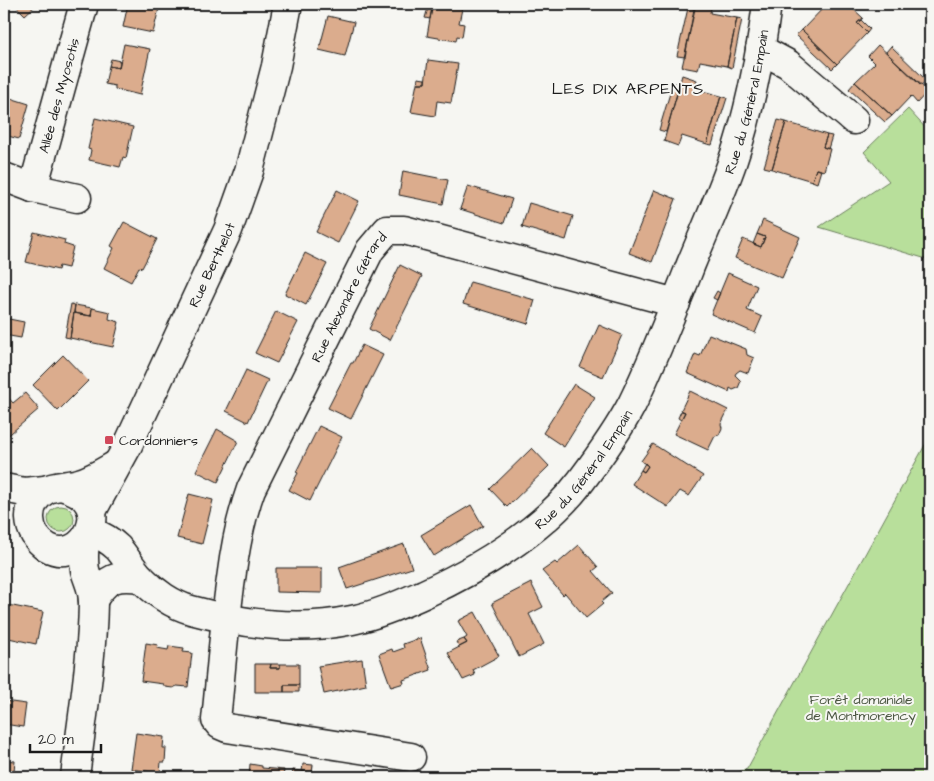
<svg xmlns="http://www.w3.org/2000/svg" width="934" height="781" viewBox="0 0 934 781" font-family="'Architects Daughter',sans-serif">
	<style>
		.green { fill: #b8df9b; stroke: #6a7e5c }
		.building { fill: #dbac8d; stroke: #1c1c1c }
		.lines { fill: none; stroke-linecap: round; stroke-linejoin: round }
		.minor-casing { stroke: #1c1c1c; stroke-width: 31 }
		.minor { stroke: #f6f6f2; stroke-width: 28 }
		.poi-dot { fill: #d1495b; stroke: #f6f6f2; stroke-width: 2 }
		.labels { text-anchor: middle; stroke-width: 4; stroke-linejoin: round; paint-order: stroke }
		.street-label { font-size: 14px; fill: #1c1c1c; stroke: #f6f6f2 }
		.poi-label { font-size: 14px; fill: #1c1c1c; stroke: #f6f6f2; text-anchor: start }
		.park-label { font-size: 14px; fill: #4b5642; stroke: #f6f6f2 }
		.quarter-label { font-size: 16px; letter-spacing: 1px; fill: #1c1c1c; stroke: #f6f6f2 }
	</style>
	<rect width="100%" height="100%" fill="#f6f6f2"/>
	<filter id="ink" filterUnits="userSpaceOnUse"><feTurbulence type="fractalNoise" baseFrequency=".02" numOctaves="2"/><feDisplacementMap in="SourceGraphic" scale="10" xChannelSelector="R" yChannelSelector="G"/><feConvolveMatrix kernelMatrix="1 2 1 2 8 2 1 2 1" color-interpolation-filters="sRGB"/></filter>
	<g filter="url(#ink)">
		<path class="green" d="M908 109 930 133V260L819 227 889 181 864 152Z
			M930 436V777H724L747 769Z
			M48 519a13 13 0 1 1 26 0a13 13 0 1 1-26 0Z"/>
		<path class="building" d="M14 4H37L25 15Z
			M128 4H160L153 33 123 27Z
			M427 4H463L459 23 464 24 462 37 457 36 456 41 427 36 432 7 427 6Z
			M696 4H712L710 13 737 18 727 66 700 61 698 70 682 67Z
			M827 4H836L841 8 844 4H848L863 18 857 23 867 33 837 64 802 30Z
			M428 8 432 9 430 19 425 18Z
			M688 8 694 9 685 57 677 56Z
			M328 16 354 22 345 56 319 50Z
			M737 18 742 19 732 68 727 66Z
			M861 20 870 29 867 33 857 23Z
			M802 30 837 64 832 69 796 35Z
			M124 44 150 49 140 95 115 89V86L105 84 109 66 119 68Z
			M878 45 928 91 917 103 911 96 892 116 855 82 875 63 868 56Z
			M891 46 926 80 921 86 886 52Z
			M111 59 120 61 119 68 109 66Z
			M428 60 458 64 451 103 437 101 435 116 411 112 417 83H425Z
			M682 75 697 80 695 89 721 96 707 144 682 136 678 146 664 141Z
			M418 78 425 79V83H417Z
			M4 81 11 83 7 97 29 104 19 139 4 135Z
			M855 82 892 116 885 122 849 89Z
			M673 83 680 84 666 132 659 130Z
			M721 96 727 98 712 145 707 144Z
			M95 118 133 127 126 158 123 157 120 167 89 160 91 150 88 149Z
			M778 120 786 122 772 169 764 167Z
			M786 122 827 135 823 147 830 149 824 171 816 169 812 181 772 169Z
			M827 135 832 136 828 149 823 147Z
			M816 169 821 170 817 183 812 181Z
			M403 171 448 180 443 204 399 195Z
			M468 186 512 199 504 223 460 209Z
			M337 190 359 201 338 243 316 232Z
			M654 190 676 199 652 262 629 253Z
			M529 203 573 216 566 240 522 227Z
			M763 220 800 237 782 278 735 258 743 239 761 247 765 237 757 234Z
			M124 222 157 239 142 268 139 267 131 282 104 268 114 248 111 246Z
			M34 232 65 240 64 244 73 247 68 268 59 266 58 270 26 262Z
			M757 234 765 237 761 247 753 244Z
			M305 253 327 264 306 305 285 294Z
			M400 265 422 276 390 340 369 329Z
			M728 273 757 286 747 310 762 317 755 333 711 314Z
			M470 282 535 300 528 324 463 304Z
			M717 291 720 293 717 300 713 298Z
			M71 304 75 305 70 338 65 337Z
			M75 305 92 308 91 316 74 313Z
			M92 308 110 312 109 319 119 322 113 347 70 338 74 313 91 316Z
			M276 311 298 322 277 363 255 353Z
			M4 318 24 322 21 338 4 335Z
			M599 325 622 335 603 377 580 367Z
			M709 334 746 349 747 355 754 358 748 373 740 370 736 373 735 375 741 381 738 388 733 390 730 388 729 392 687 373 695 354 700 356Z
			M362 345 383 355 351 419 328 408 351 363H353Z
			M63 355 88 381 58 411 33 385Z
			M246 370 268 380 248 422 226 411Z
			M574 384 595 397 564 447 543 433Z
			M690 391 728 410 721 424 722 428 719 435 715 436 708 450 674 434 685 412 681 410Z
			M4 393 13 403 25 393 39 409 4 439Z
			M681 411 685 412 681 420 678 418Z
			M319 426 342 437 310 501 289 490 298 473 296 472Z
			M217 429 238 441 218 482 196 471Z
			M653 444 703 476 689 496 680 491 668 507 632 484 641 470 644 472 648 466 641 461Z
			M532 448 549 466 507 507 490 489Z
			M645 463 648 466 644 472 641 470Z
			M189 494 213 500 202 544 177 538Z
			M471 505 483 526 434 556 421 535Z
			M404 544 412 568 347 589 339 567Z
			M579 545 598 567 593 571 612 593 601 602 603 604 586 618 565 593 563 595 542 571 555 562 557 564Z
			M276 568H322V593L276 592Z
			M531 583 543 607 529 614 544 644 519 657 492 603Z
			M8 605 43 612 36 644 4 637V609H7Z
			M475 612 499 656 473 670 475 675 463 680 448 653 467 643 464 639 467 637 458 621Z
			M420 638 431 670 403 680 404 683 391 687 379 654 392 649 393 652 404 648 403 644Z
			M464 639 467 643 459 647 456 642Z
			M146 643 158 645 157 648 168 650 169 646 184 648 183 652 192 653 188 687 177 686 173 688 165 687 163 684 141 681Z
			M362 659 366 685 324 694 318 666Z
			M255 664H271L270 668H280V664H299V685H284V692H255Z
			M271 664H280V668H270Z
			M284 685H299V692H284Z
			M4 701 26 704 23 727 4 724Z
			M136 733 164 737 163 748H166L165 762H161L160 773 131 769Z
			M4 760 15 761 14 772H16V777H4Z
			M250 764 262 766V768L284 770 283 777H249Z
			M303 764 313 765 312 772 302 771Z
			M293 770 324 774V777H326H292Z
			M424 774 448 777H424Z"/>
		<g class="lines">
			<defs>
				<g id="minor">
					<path d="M760 49 788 64 854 120"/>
					<path d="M4 177 33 188 77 198"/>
					<path id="s1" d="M33 188 84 4"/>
					<path d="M64 487C119 501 83 568 47 547 26 534 23 503 46 490 55 485 69 486 79 483 93 479 105 471 117 464"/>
					<path d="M4 488 24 492 45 490"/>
					<path id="s2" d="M92 511 127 447 228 230 249 171 276 66 288 4"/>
					<path id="s3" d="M90 531C100 535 110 540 118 548 126 557 132 569 141 578 154 592 173 605 191 610 242 624 300 631 352 620 377 615 401 604 424 594 480 568 543 531 581 481 599 457 618 431 632 404 654 359 673 310 691 264 705 230 720 197 732 163 750 112 760 57 767 4"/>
					<path d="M93 600C107 577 116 575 141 578"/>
					<path id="s4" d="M411 757 227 728 220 725 216 720C221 673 224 626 231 579 235 548 240 519 251 489L370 250 387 230H404L676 303"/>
					<path d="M75 777C82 719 92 661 93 603 93 587 88 582 85 570 83 559 84 549 85 539"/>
				</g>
			</defs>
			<use href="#minor" class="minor-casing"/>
			<use href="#minor" class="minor"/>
		</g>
	</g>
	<rect class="poi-dot" x="104" y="435" width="10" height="10" rx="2.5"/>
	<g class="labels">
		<g class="street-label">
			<text dy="5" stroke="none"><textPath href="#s1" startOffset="96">Allée des Myosotis</textPath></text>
			<text dy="5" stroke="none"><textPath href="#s3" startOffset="982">Rue du Général Empain</textPath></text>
			<text dy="5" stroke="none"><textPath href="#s2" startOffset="274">Rue Berthelot</textPath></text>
			<text dy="5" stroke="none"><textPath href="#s4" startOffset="650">Rue Alexandre Gérard</textPath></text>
			<text dy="5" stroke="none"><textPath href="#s3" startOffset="576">Rue du Général Empain</textPath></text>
		</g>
		<g class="poi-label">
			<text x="119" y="445">Cordonniers</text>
		</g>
		<g class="park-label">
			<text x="861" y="704">Forêt domaniale<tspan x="861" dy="16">de Montmorency</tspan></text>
		</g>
		<g class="quarter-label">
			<text x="628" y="94">LES DIX ARPENTS</text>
		</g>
	</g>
	<rect width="934" height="781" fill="none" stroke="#f6f6f2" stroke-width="20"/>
	<rect x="10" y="10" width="914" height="761" fill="none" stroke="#1c1c1c" stroke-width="2" filter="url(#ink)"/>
	<path d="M30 744v8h71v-8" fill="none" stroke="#1c1c1c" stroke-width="2.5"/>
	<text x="38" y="744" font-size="15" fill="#1c1c1c" stroke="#f6f6f2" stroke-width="4" paint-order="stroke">20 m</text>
</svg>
